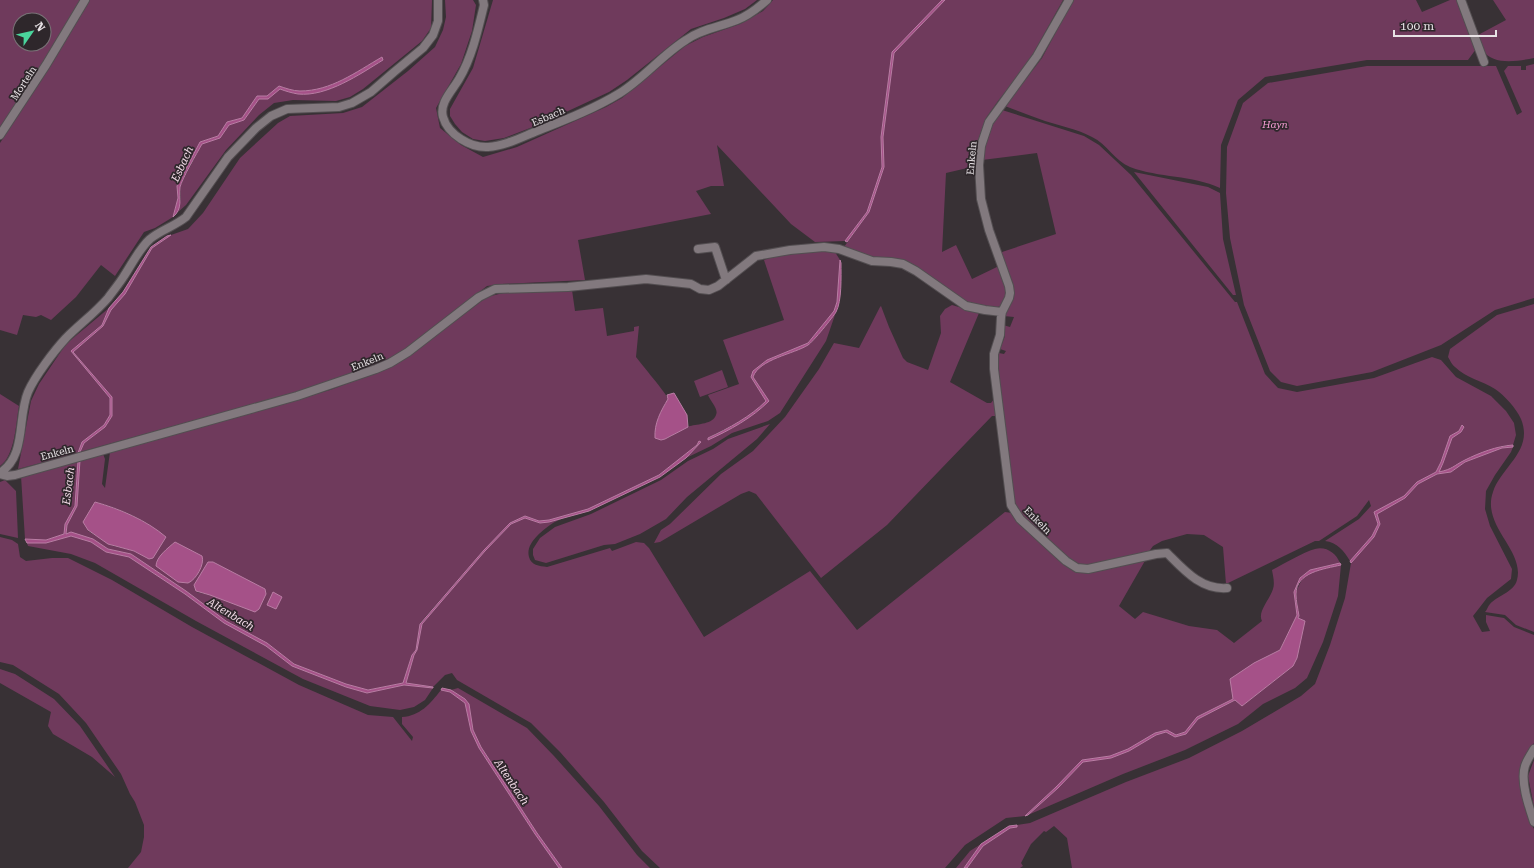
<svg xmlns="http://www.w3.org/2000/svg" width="1534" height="868" viewBox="0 0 1534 868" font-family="'Roboto Serif',serif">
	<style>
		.green { fill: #6f3a5c; fill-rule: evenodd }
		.water { fill: #a55188; stroke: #b97da4 }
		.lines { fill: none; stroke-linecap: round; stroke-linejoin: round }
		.minor-casing { stroke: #534e51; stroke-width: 10 }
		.minor { stroke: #82797e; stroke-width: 8 }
		.labels { text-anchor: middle; stroke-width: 3.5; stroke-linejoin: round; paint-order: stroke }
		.street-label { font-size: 10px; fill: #e8e3e6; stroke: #2e272b }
		.park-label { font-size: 10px; font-style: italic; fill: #f99ed6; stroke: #2e272b }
		.water-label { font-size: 11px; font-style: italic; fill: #f2dae7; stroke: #2e272b }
	</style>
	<rect width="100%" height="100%" fill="#383135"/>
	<path class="green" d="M0 0H81L43 63 0 127ZM20 20H44V44H20Z
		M90 0H432L431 28 422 41 363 89 350 97 336 101 293 100 274 103 259 115 226 150 186 205 178 212 181 198 180 186 202 144 219 138 229 125 244 120 259 99H268L279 89C285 91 292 93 298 94 326 97 359 74 383 60L382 57C356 72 331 91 300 91 293 91 285 88 279 86L267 96H257L242 118 227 122 218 136 200 142 177 186 178 198 173 217 155 228 144 232 115 276 101 265 76 297 51 320 41 315 36 317 23 315 17 335 0 330V143L50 67Z
		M445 0H473L476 5 472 31 461 64 436 108 440 128 461 145 483 157 517 147 606 107 622 98 685 46 703 37 740 24 763 11 773 0H942L892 52 881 137 882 167 867 212 845 241 815 242 791 224 717 145 724 186H711L696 191 711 214 578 240 585 280 502 284 487 286 397 355 328 383 80 452 84 443 105 427 112 416V397L73 352 103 326 111 310 125 294 152 248 171 235 188 229 203 213 240 158 278 123 290 116 343 113 362 107 408 71 435 47 443 30 446 17Z
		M493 0H757L745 9 724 18 691 29 627 80 609 92 538 125 504 138 485 141 473 139 462 132 455 124 450 116V109L473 68Z
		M945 0H1063L1033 54 1023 70 998 101 986 118 976 166 946 173 942 252 956 245 972 279 999 266 1008 291 1002 305 994 309 970 305 914 266 873 258 844 247 869 212 884 167 883 137 894 53Z
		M1073 0H1416L1422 12 1450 0H1458L1476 49 1468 60H1367L1265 77 1238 100 1221 145 1220 188C1192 175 1159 178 1130 167 1115 161 1107 144 1092 137 1077 129 1061 126 1045 121 1032 116 1018 111 1005 106L1042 58Z
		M1493 0H1534V58C1519 61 1492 66 1483 50 1481 45 1479 40 1478 35L1506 20Z
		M1534 64V298L1495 310 1441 345 1372 372 1297 386 1281 382 1270 371 1244 305 1230 238 1226 193 1227 147 1243 103 1268 83 1367 66H1496L1517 115 1522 112 1504 71 1508 66H1521V70H1526V66Z
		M1002 110 1084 136 1099 145 1131 175 1235 302H1237L1265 374 1278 388 1297 392 1374 378 1432 357 1441 360 1456 377 1491 396 1506 411 1514 423 1516 435 1513 445 1502 446 1464 461 1451 470 1438 472 1443 463 1452 437 1461 432 1464 427 1462 426 1459 431 1450 436 1441 462 1436 472 1417 482 1404 496 1374 512 1378 524 1372 536 1350 561C1344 551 1337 542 1325 541L1359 519 1371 506 1369 500 1357 516 1319 541H1315L1226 584 1223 547 1204 535 1187 534 1162 541 1153 546 1148 553 1088 566 1078 564 1068 558 1023 516 1016 506 1012 494 997 369 999 353 1004 354 1006 351 1000 349 1005 336 1003 325 1010 327 1014 317 1004 316C1006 310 1011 305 1013 299 1017 283 1005 266 999 253L1056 234 1037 153 982 160 988 131Z
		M1134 172 1208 187 1220 193 1223 239 1236 295H1233Z
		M825 250 835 252 840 260 837 302 834 311 808 343 767 360 753 371 751 377 766 401C750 418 728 427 708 438V439C731 430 752 418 769 401L753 377C759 358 794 354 808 345 816 340 829 320 836 312L826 341 780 413 768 421 732 433 711 446 686 458 698 445 699 441 697 445 659 475 588 509 549 520 539 521 525 516 510 523 484 550 420 623 416 650 412 655 403 683 367 690 346 684 294 664 267 643 226 621 186 591 131 554 108 549 93 539 66 534 67 525 77 506 80 460 103 454 105 459 102 484 105 488 110 452 330 390 370 375 420 347 487 297 503 293 572 290 575 311 603 308 607 336 634 331V327L639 326 636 357C641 364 667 394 668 399L663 408 661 440 665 439C674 436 681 429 690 426 698 424 713 424 716 415 719 409 710 401 708 395L739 384 723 340 784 320 764 260 778 255ZM95 502C120 508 146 520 166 537L150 559 134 551 113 546 88 531ZM210 562H213L264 589 210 595 196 592Z
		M1534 304V632L1516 625 1505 615 1485 612C1487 610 1488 606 1490 604 1497 596 1514 592 1517 580 1525 550 1481 526 1493 492 1501 467 1534 451 1521 419 1516 408 1505 396 1495 389 1483 381 1466 378 1455 367 1452 365 1450 360 1448 357L1450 349 1497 315Z
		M952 305 979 313 950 382 987 403H991L994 399 996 416H992L887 525 821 578 756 494 749 491 741 494 660 542 654 543 661 530 670 524 721 474 753 451 785 417 819 369 834 343 859 348 880 307 881 306 889 327 903 358 907 362 928 370 941 333 940 316 945 309Z
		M109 308 102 325 71 351 110 398V415L104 425 82 442 78 453 18 469 31 401 39 384 66 344Z
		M722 370 728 387 700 397 694 381Z
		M0 394 19 406C16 423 15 456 0 466Z
		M770 424 757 439 687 497 666 519 640 534 615 544 604 545 546 563 535 560 533 555V549L540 538 555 527 591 514 661 480 688 461 713 449 728 439Z
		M1513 447 1511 452 1495 475 1486 491 1485 509 1490 526 1512 569 1511 579 1487 598 1473 616 1482 632 1490 631 1486 622V615L1504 618 1514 627 1534 635V743L1524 762 1531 823 1534 829V868H1072L1067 838 1054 826 1046 832 1044 831 1031 844 1021 863 1023 866 1020 868H967L983 846 1010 828 1017 827V825L1030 823 1126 782 1189 758 1242 731 1301 696 1315 684 1330 645 1345 598 1351 563 1374 537 1380 524 1376 514 1405 498 1418 484 1437 474 1451 472 1465 462 1502 448Z
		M78 461 75 506 65 524 64 534 46 540 25 539 21 476Z
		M5 480 16 491 18 538 0 534V482Z
		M589 511C578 514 563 517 553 523 543 530 525 543 529 557 531 565 539 566 547 567L610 548 612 551 636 542 644 543 649 548 704 637 810 571 857 630 1005 512 1012 513 1075 571 1089 573 1146 559 1119 606 1135 619 1143 612 1189 626 1217 630 1234 643 1262 621C1257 612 1270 599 1273 589 1275 583 1273 576 1272 570 1284 564 1303 552 1315 549 1326 546 1336 553 1340 563L1310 570 1300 578 1294 592 1297 615 1280 650 1268 656 1233 699 1197 717 1185 732 1176 735 1166 730 1155 733 1128 749 1110 756 1082 760 1056 787 1025 816 1006 818 965 845 945 868H660L642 851 604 802 560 752 531 723 457 680 452 673 445 675 433 687 406 683 414 655 417 650 422 624 485 551 511 524 525 518 540 523 549 522Z
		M71 536 91 542 106 552 129 557 185 594 224 623 266 646 292 666 346 687 367 693 404 685 433 688 425 700 414 707 400 710 370 706 303 679 196 621 95 563 71 554 28 546 27 543H46Z
		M0 537 12 540 18 544 20 557 26 561 52 558H68L112 580 192 627 299 685 368 715 393 717 412 741 413 737 402 724V717C420 716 430 704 441 690L450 692 465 703 471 731 479 748 535 834 559 868H128L141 852 144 837V825L135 802 130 794 121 774 86 723 59 694 13 665 0 662Z
		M1341 565 1338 596 1323 642 1307 678 1295 688 1263 704 1238 724 1185 750 1123 774 1028 815 1058 788 1083 762 1111 758 1129 751 1156 735 1166 732 1175 737 1186 734 1198 719 1235 700 1242 706 1293 666 1299 616 1296 592 1302 579 1311 572Z
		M0 669 15 674 54 699 80 726 115 777 92 757 53 734 48 726 51 712 0 683Z
		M458 688 527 728 554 756 599 806 637 855 650 868H562L537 833 481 747 473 730 469 704 465 699 451 690Z
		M1534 760V807L1528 776Z
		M981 844 964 868H956L970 851Z"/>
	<path class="water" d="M942 0H945L894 53 883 137 884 167 869 212 847 242 845 241 867 212 882 167 881 137 892 52Z
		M382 57 383 60C360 74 327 97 298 94 292 93 285 91 280 89L268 99H259L244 120 229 125 220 138 202 144C197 153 182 179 180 187 179 198 183 209 173 217L178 198 177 186 200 142 218 136 227 122 242 118 257 96H267L279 86C285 88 293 91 300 91 331 91 356 72 382 57Z
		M171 235 152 248 125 294 111 310 103 326 73 352 112 397V416L105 427 84 443 80 452 78 453 82 442 104 425 110 415V398L71 351 102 325 109 308 123 292 151 247 167 236Z
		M840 260 841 263C841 276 842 301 836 312 833 317 813 342 808 345 794 354 759 359 753 377L769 401C752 418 730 430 708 440V438C729 428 750 417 766 401L751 377 753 371 767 360 808 343 834 311 837 302Z
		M674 393 687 415 688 427 665 439 661 440 655 438C654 423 661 411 668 399L667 395Z
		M1462 425 1464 427 1461 432 1452 438 1443 463 1439 472C1453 469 1453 466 1465 460 1479 453 1497 446 1513 445V447L1502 448 1465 462 1451 472 1437 474 1418 484 1405 498 1377 514 1380 524 1374 537 1351 563 1350 561 1372 536 1378 524 1374 512 1404 496 1417 482 1436 472 1441 462 1450 436 1459 431Z
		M699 441 701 442 686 458 660 477 589 511 549 522 540 523 525 518 511 524 485 551 422 624 417 650 414 655 406 683 433 687V688L404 685 367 693 346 687 292 666 266 646 224 623 185 594 129 557 106 552 91 542 71 536 46 543H27L25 539 46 540 64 534 65 524 75 506 78 461 80 460 77 506 67 525 66 534 71 532 93 539 108 549 131 554 186 591 226 621 267 643 294 664 346 684 368 690 403 683 412 655 416 650 420 624 484 550 510 523 525 516 539 521 549 520 588 509 659 475 697 445Z
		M95 502C120 509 146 520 166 537L153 558 149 559 134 551 108 544 88 530 83 522Z
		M175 542 202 556C205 564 196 580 188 583L178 582 156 566C156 557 168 548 175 542Z
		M208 562H213L265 589 266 594 259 609 255 612 210 595 196 591 194 585Z
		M1340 563 1341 565C1324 569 1296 572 1296 594 1296 601 1298 609 1299 616L1298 618 1305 621 1297 658 1293 666 1242 706 1235 700 1198 719 1186 734 1175 737 1166 732 1156 735 1129 751 1111 758 1083 762 1058 788 1028 815 1025 816 1056 787 1082 760 1110 756 1128 749 1155 733 1167 730 1176 735 1185 732 1197 717 1233 699 1230 679 1254 663 1280 650 1297 615 1294 592 1300 578 1310 570Z
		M273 592 282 597 276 609 267 605Z
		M442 688 451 690 465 699 469 704 473 730 481 747 537 833 562 868H559L535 834 479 748 471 731 465 703 450 692 441 690Z
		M1017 825V827L1010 828 983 846 967 868H964L981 844 1009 826Z"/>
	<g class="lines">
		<defs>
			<path id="minor" d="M483 0 484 5C478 30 472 57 459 79 452 91 439 103 443 117 448 135 471 148 488 147 505 146 522 137 537 131 565 120 594 109 620 93 644 78 662 55 686 40 701 29 720 27 737 20 748 16 758 8 767 0
				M1069 0 1037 56 989 122 981 146 979 165 981 199 989 230 1009 286 1010 293 1009 298 1002 312 1001 317 1000 335 994 354V369L1011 505 1020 519 1066 561 1077 568 1088 569 1156 554 1167 553C1184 570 1201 590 1227 588
				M1461 0 1484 62
				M0 135 46 65 85 0
				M698 249 715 247 726 280
				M0 473C27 455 17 418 28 392 35 376 54 351 66 338 80 324 95 313 108 298 113 291 119 284 124 276 132 264 139 249 150 239 161 230 175 226 186 217L228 157 256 128 271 116 287 109 339 107 352 103 371 92 394 72 423 48 433 35 438 21V0
				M0 474 7 476 15 475 297 396 376 369 390 363 408 352 479 297 495 289 568 287 646 279 691 284 700 289 709 290 718 286 756 256 790 250 824 247 839 249 872 261 891 262 903 264 916 271 966 306 985 310 1002 312
				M1534 749C1531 754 1527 760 1525 766 1520 781 1529 807 1534 822"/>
		</defs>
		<use href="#minor" class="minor-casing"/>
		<use href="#minor" class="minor"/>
	</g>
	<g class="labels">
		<g class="street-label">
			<text transform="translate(23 83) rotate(-57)" y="4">Morteln</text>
			<text transform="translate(548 116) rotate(-23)" y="4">Esbach</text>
			<text transform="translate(971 158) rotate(-85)" y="4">Enkeln</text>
			<text transform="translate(367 361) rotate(-22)" y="4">Enkeln</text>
			<text transform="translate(57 452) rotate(-15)" y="4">Enkeln</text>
			<text transform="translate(1038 520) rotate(45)" y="4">Enkeln</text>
		</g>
		<g class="park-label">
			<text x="1275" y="128">Hayn</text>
		</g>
		<g class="water-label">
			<text transform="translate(182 164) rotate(-65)" y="4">Esbach</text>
			<text transform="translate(68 486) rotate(-83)" y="4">Esbach</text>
			<text transform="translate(231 614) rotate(31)" y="4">Altenbach</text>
			<text transform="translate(512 782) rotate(56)" y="4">Altenbach</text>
		</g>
	</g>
	<g transform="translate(32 32) rotate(56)"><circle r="19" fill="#2e272b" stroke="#787276"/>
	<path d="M0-3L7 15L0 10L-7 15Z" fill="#4ad49c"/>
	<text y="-6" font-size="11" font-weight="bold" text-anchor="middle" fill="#e8e3e6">N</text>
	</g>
	<path d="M1394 30v6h102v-6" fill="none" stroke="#e8e3e6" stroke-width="2"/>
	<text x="1400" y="30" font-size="12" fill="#e8e3e6" stroke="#2e272b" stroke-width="3" paint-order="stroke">100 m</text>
</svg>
